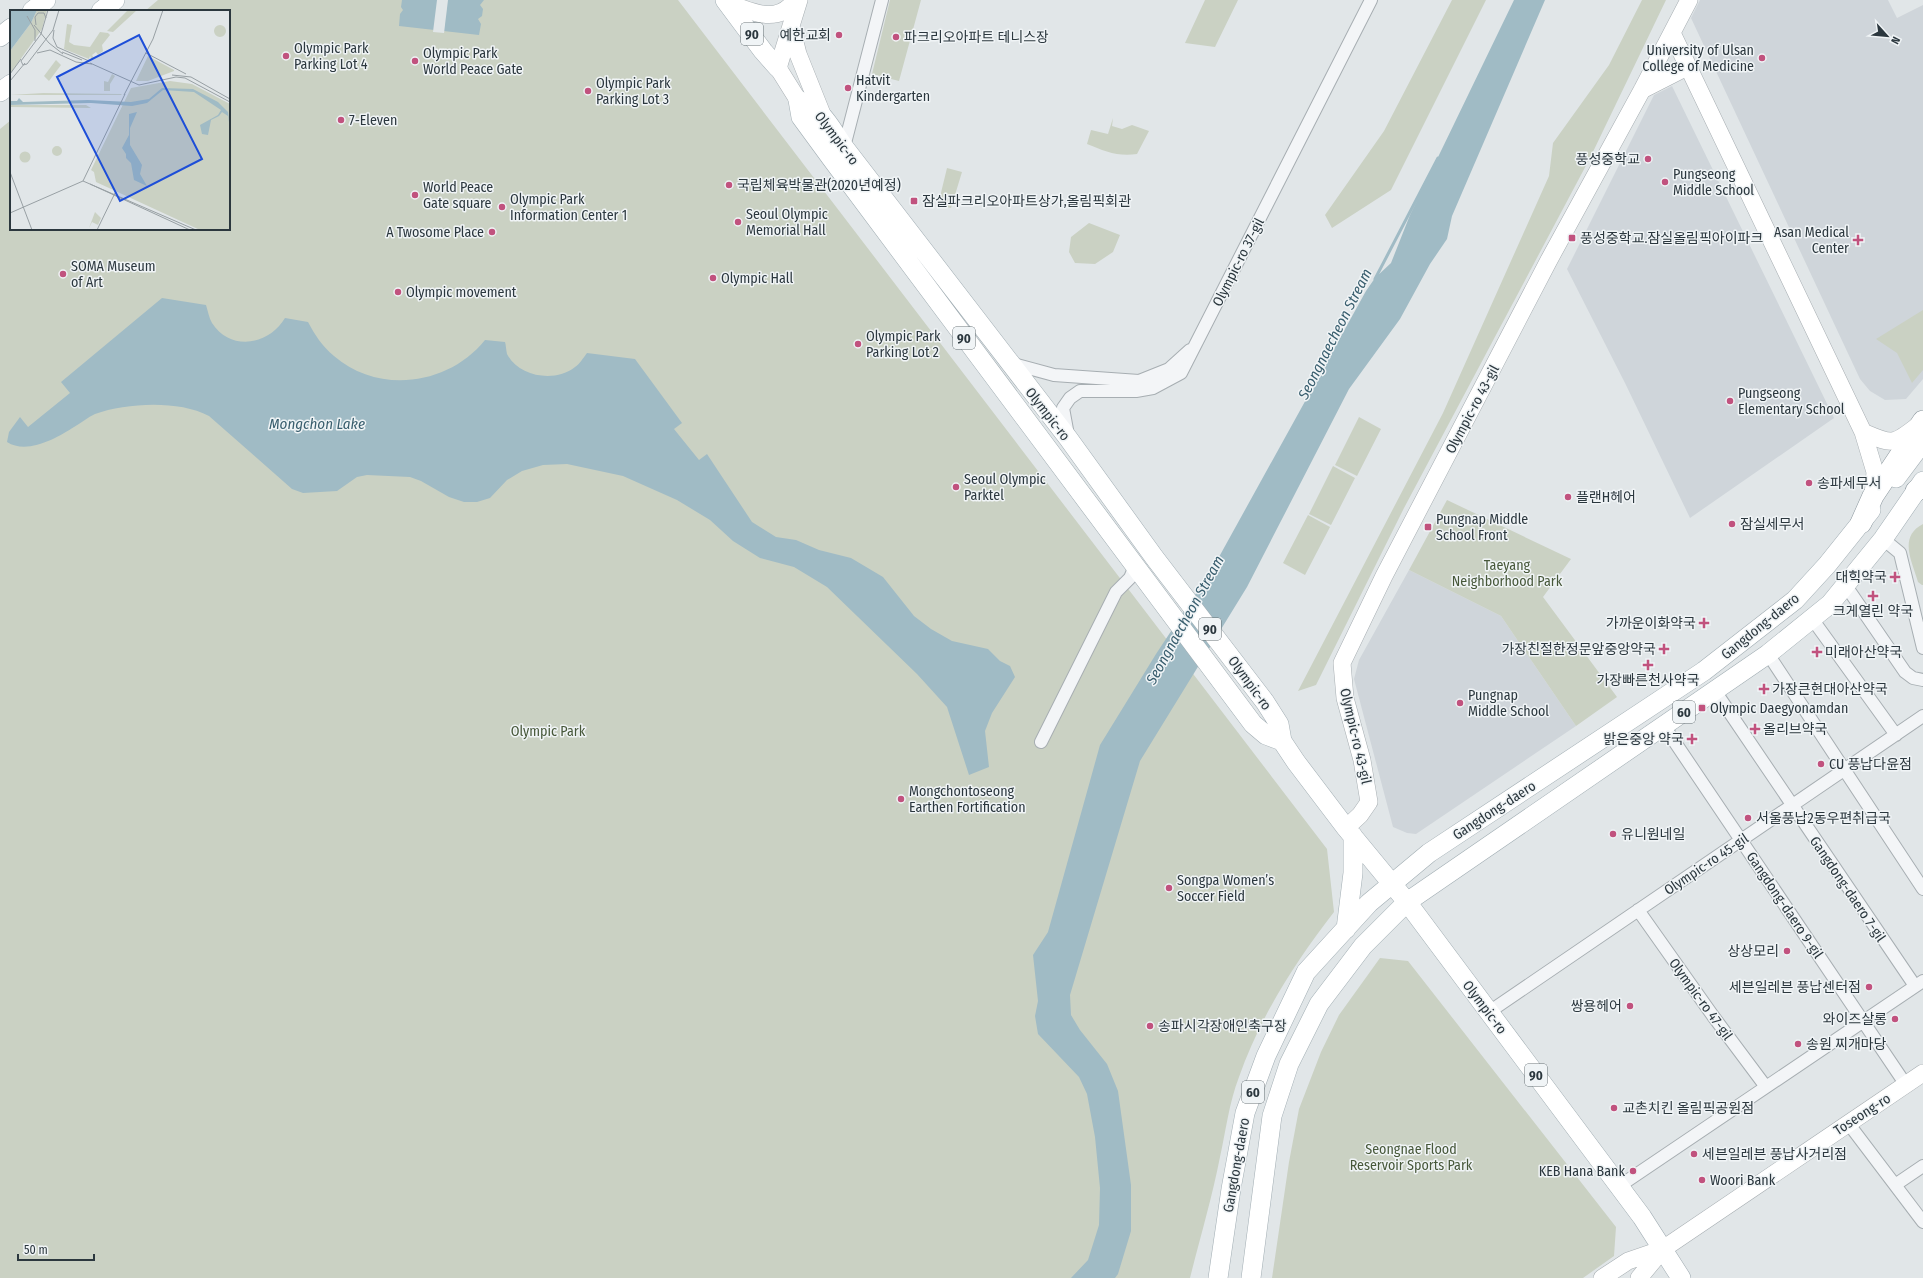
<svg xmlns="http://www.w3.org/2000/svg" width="1923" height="1278" viewBox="0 0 1923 1278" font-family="'Fira Sans Condensed','Noto Sans KR',sans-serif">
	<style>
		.built { fill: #cfd5da }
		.green { fill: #cad1c3 }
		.water { fill: #a0bbc5 }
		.pier { fill: #e1e6e8 }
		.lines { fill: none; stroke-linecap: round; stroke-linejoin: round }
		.stream { stroke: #a0bbc5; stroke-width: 3 }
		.street-casing { stroke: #a7aeb2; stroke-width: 14 }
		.secondary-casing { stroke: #a7aeb2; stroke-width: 18 }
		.primary-casing { stroke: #a1adb3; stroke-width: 20 }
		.highway-casing { stroke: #8a969d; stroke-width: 22 }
		.street { stroke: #f3f5f7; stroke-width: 12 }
		.secondary { stroke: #fff; stroke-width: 17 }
		.primary { stroke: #fff; stroke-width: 19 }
		.highway { stroke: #fff; stroke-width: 21 }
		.poi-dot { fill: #c1527e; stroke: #f0f4f6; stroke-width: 1.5 }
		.labels { text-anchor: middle; stroke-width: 3; stroke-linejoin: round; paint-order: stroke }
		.shield { fill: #f0f4f6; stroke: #667075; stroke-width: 1 }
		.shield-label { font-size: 13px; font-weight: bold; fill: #2b373e }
		.poi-label { font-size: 14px; fill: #2b373e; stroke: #f0f4f6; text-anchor: start }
		.street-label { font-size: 14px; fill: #2b373e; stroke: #f0f4f6 }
		.park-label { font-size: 14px; fill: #47583a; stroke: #f0f4f6 }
		.water-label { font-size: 15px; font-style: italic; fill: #395e6e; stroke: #f0f4f6 }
		.inset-road { fill: none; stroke: #98a0a4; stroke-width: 1 }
		.view { fill: #1d4ed8; fill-opacity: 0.15; stroke: #1d4ed8; stroke-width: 2 }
		.inset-edge { fill: none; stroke: #2b373e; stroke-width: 2 }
	</style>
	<rect width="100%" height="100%" fill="#e1e6e8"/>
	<path class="built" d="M1700 0H1888L1897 18 1923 5V379L1906 399 1885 400 1870 391 1860 379 1691 18Z
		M1672 86 1834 418 1690 518 1625 383 1567 269 1654 95Z
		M1409 570 1501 616 1576 726 1416 834 1407 833 1393 827 1354 679 1359 660Z"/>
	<path class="green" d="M158 0H678L1327 849 1334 912C1294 964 1261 1015 1239 1077 1229 1103 1226 1130 1220 1157 1212 1198 1200 1238 1190 1278H0V129L11 120V229H229V11H145Z
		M890 0H921L899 81 872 74Z
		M1205 0H1238L1215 47 1185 43Z
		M1452 0H1486L1391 190 1332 228 1325 215 1384 131Z
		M1642 0H1666L1590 158 1404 508 1316 685 1298 691 1443 413 1549 176 1553 143 1609 65Z
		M1113 118 1112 126 1122 129 1132 125 1149 131 1137 154C1118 157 1104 151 1087 144L1091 130 1108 134Z
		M947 168 962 172 951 208 938 205Z
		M1089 223 1120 235 1113 252 1095 264 1075 263 1069 252 1071 237Z
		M1923 310V370L1912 383 1897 353 1876 339Z
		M1359 417 1381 429 1357 476 1335 465Z
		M1333 466 1355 478 1331 525 1309 514Z
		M1447 500 1571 559 1543 597 1617 697 1576 726 1501 616 1409 570Z
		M1308 515 1330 527 1305 575 1283 563Z
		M1923 524V585H1922L1918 582C1912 561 1898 537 1923 524Z
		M1380 958 1408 961 1616 1227 1614 1256 1583 1278H1272L1289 1162 1299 1109 1321 1052 1339 1015Z"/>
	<path class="water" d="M402 0H484L480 5 483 9 482 16 478 19 481 24 479 35 399 26 400 14 403 10 401 7Z
		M1514 0H1545L1452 216 1447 239 1430 264 1400 319 1349 389 1247 587 1140 761 1070 995 1071 1015 1080 1030 1107 1064 1118 1091 1131 1185V1231L1118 1274 1115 1278H1071L1088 1260 1099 1225 1100 1188 1095 1137 1087 1094 1079 1077 1038 1034 1035 1016 1038 1001 1033 955 1048 932 1100 745 1156 654 1214 566 1366 291 1375 278 1391 263 1410 215Z
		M162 298 206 305C208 311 209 318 212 323 231 352 269 345 285 318L308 322C315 335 322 346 334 356 379 395 449 385 485 340L505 342C506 345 506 350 507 354 519 377 555 383 575 367 580 364 583 358 587 353L635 359 682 423 674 429 699 460 707 454 752 522 776 537 796 540 819 550 851 558 883 577 914 616 931 629 952 641 988 649 1000 661 1010 666 1015 677 992 713 985 731 989 767 969 775 947 707 917 674 827 587 794 567 760 558 733 541 710 520 677 500 623 476 567 464 543 465 522 471 507 480 490 498 477 502H464L449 497 421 481 410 477 367 475 357 477 337 491 303 493 292 489 209 416C178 400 127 403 95 414 88 417 81 423 74 427 57 438 27 455 7 442L9 432 20 417 28 427 70 393 61 382Z"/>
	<path class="pier" d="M437 0H448L444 33 433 32Z"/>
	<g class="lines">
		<path class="stream" d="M1375 279 1438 158"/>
		<defs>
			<path id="street" d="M844 147 882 0
				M1010 363 1054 375 1139 381 1169 369 1190 350
				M1068 435 1063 408 1070 398 1080 391H1136L1153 388 1181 373 1371 0
				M1883 539 1900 553 1923 648
				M1846 586 1905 672 1913 678 1923 680
				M1813 620 1896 735
				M1768 654 1923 889
				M1715 691 1915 986
				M1664 726 1906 1085
				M1041 742 1116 592 1130 578 1135 566
				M1638 910 1713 1016 1766 1087
				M1489 1012 1923 716
				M1848 1123 1923 1222
				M1895 1185 1923 1166
				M1618 1187 1923 981"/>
			<path id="secondary" d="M726 2C749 11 778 26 795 0
				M791 26 798 54 822 114
				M1672 33 1863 432 1875 472 1873 496
				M1642 90 1687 67
				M798 100 778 68 799 0
				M1863 432C1891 444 1892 446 1916 427
				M1346 828 1360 815 1369 802 1362 760 1345 698 1342 663 1384 576 1549 260 1642 90 1689 0
				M1602 1278 1628 1261 1663 1249 1923 1073
				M1639 1278 1663 1249"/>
			<path id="primary" d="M725 0 763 51 778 68
				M32 11 46 0
				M101 11 115 0
				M0 37 11 28
				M0 92 11 84
				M798 100C825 112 828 124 844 147L1068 438 1154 557 1265 702 1279 724 1282 741 1296 762 1346 828 1407 902 1489 1012 1642 1217 1681 1278
				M798 100 801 117 831 158 1253 724 1266 735 1282 741
				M1896 478 1923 442
				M1346 929 1353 873V836
				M1218 1278 1231 1189 1245 1113 1266 1056 1306 972 1369 903 1429 853 1704 671 1795 600 1827 565 1871 510
				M1251 1278 1272 1116 1289 1064 1319 1004 1363 946 1407 902 1768 654 1830 604 1883 539 1923 481"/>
			<path id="highway" d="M1916 491 1923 485
				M1861 523 1873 496 1923 421"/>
		</defs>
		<use href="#street" class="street-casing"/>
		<use href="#secondary" class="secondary-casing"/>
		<use href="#primary" class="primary-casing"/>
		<use href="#highway" class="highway-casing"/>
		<use href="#street" class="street"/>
		<use href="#secondary" class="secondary"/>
		<use href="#primary" class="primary"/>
		<use href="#highway" class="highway"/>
	</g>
	<g class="poi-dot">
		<circle cx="839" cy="35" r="4"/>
		<circle cx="896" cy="37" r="4"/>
		<circle cx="286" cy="56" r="4"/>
		<circle cx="1762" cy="58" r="4"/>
		<circle cx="415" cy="61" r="4"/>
		<circle cx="848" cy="88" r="4"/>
		<circle cx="588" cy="91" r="4"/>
		<circle cx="341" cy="120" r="4"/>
		<circle cx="1648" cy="159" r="4"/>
		<circle cx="1665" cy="182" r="4"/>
		<circle cx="729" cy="185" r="4"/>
		<circle cx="415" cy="195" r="4"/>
		<rect x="910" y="197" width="8" height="8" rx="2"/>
		<circle cx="502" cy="207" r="4"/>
		<circle cx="738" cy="222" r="4"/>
		<circle cx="492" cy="232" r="4"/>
		<rect x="1568" y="234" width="8" height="8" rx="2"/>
		<path d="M1856 234h4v4h4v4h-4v4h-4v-4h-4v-4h4z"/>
		<circle cx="63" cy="274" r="4"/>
		<circle cx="713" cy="278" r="4"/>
		<circle cx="398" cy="292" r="4"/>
		<circle cx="858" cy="344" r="4"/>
		<circle cx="1730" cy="401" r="4"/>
		<circle cx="1809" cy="483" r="4"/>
		<circle cx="956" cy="487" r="4"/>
		<circle cx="1568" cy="497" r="4"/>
		<circle cx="1732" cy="524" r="4"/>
		<rect x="1424" y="523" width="8" height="8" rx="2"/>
		<path d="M1893 571h4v4h4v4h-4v4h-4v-4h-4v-4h4z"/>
		<path d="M1871 590h4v4h4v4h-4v4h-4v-4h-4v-4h4z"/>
		<path d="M1702 617h4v4h4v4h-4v4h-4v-4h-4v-4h4z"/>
		<path d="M1662 643h4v4h4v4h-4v4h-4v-4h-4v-4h4z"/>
		<path d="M1815 646h4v4h4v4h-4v4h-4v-4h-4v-4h4z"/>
		<path d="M1646 659h4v4h4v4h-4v4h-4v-4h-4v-4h4z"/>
		<path d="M1762 683h4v4h4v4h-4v4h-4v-4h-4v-4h4z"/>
		<circle cx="1460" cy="703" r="4"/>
		<rect x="1698" y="704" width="8" height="8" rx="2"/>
		<path d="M1753 723h4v4h4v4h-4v4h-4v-4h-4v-4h4z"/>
		<path d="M1690 733h4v4h4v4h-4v4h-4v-4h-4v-4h4z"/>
		<circle cx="1821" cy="764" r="4"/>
		<circle cx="901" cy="799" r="4"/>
		<circle cx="1748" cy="818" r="4"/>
		<circle cx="1613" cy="834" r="4"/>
		<circle cx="1169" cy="888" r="4"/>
		<circle cx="1787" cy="951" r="4"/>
		<circle cx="1869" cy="987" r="4"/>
		<circle cx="1630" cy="1006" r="4"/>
		<circle cx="1895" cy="1019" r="4"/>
		<circle cx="1150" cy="1026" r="4"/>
		<circle cx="1798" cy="1044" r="4"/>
		<circle cx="1614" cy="1108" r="4"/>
		<circle cx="1694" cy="1154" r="4"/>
		<circle cx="1633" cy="1171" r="4"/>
		<circle cx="1702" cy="1180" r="4"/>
	</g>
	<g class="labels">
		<g class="shield">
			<rect x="741" y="23" width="22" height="22" rx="3"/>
			<rect x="953" y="327" width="22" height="22" rx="3"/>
			<rect x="1199" y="618" width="22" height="22" rx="3"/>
			<rect x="1673" y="701" width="22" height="22" rx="3"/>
			<rect x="1525" y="1064" width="22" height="22" rx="3"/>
			<rect x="1242" y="1081" width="22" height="22" rx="3"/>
		</g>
		<g class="shield-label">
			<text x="752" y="39">90</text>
			<text x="964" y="343">90</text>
			<text x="1210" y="634">90</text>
			<text x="1684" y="717">60</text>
			<text x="1536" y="1080">90</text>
			<text x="1253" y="1097">60</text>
		</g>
		<g class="poi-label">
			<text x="831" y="40" text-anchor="end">예한교회</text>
			<text x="904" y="42">파크리오아파트 테니스장</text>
			<text x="294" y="53">Olympic Park<tspan x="294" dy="16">Parking Lot 4</tspan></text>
			<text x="1754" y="55" text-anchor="end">University of Ulsan<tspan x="1754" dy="16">College of Medicine</tspan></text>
			<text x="423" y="58">Olympic Park<tspan x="423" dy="16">World Peace Gate</tspan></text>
			<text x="856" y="85">Hatvit<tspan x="856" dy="16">Kindergarten</tspan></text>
			<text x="596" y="88">Olympic Park<tspan x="596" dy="16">Parking Lot 3</tspan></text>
			<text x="349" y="125">7-Eleven</text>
			<text x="1640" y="164" text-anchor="end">풍성중학교</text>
			<text x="1673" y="179">Pungseong<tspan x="1673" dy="16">Middle School</tspan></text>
			<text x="737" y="190">국립체육박물관(2020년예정)</text>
			<text x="423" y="192">World Peace<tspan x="423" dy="16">Gate square</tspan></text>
			<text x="510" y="204">Olympic Park<tspan x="510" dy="16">Information Center 1</tspan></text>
			<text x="922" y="206">잠실파크리오아파트상가,올림픽회관</text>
			<text x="746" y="219">Seoul Olympic<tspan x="746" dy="16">Memorial Hall</tspan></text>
			<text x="484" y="237" text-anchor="end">A Twosome Place</text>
			<text x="1849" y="237" text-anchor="end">Asan Medical<tspan x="1849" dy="16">Center</tspan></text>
			<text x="1580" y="243">풍성중학교.잠실올림픽아이파크</text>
			<text x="71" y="271">SOMA Museum<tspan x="71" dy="16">of Art</tspan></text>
			<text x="721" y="283">Olympic Hall</text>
			<text x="406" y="297">Olympic movement</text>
			<text x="866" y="341">Olympic Park<tspan x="866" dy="16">Parking Lot 2</tspan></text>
			<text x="1738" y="398">Pungseong<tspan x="1738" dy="16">Elementary School</tspan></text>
			<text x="964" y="484">Seoul Olympic<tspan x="964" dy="16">Parktel</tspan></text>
			<text x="1817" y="488">송파세무서</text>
			<text x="1576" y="502">플랜H헤어</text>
			<text x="1436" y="524">Pungnap Middle<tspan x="1436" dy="16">School Front</tspan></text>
			<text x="1740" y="529">잠실세무서</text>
			<text x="1887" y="582" text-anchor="end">대힉약국</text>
			<text x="1873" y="616" text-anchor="middle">크게열린 약국</text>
			<text x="1696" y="628" text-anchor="end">가까운이화약국</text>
			<text x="1656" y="654" text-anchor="end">가장친절한정문앞중앙약국</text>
			<text x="1825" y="657">미래아산약국</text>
			<text x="1648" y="685" text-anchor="middle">가장빠른천사약국</text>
			<text x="1772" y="694">가장큰현대아산약국</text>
			<text x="1468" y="700">Pungnap<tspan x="1468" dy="16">Middle School</tspan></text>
			<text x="1710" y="713">Olympic Daegyonamdan</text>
			<text x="1763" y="734">올리브약국</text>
			<text x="1684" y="744" text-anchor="end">밝은중앙 약국</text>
			<text x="1829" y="769">CU 풍납다윤점</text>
			<text x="909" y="796">Mongchontoseong<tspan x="909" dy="16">Earthen Fortification</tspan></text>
			<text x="1756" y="823">서울풍납2동우편취급국</text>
			<text x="1621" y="839">유니원네일</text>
			<text x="1177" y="885">Songpa Women’s<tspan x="1177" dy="16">Soccer Field</tspan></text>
			<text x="1779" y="956" text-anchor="end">상상모리</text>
			<text x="1861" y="992" text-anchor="end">세븐일레븐 풍납센터점</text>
			<text x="1622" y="1011" text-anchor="end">쌍용헤어</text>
			<text x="1887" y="1024" text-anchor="end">와이즈살롱</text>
			<text x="1158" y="1031">송파시각장애인축구장</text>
			<text x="1806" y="1049">송원 찌개마당</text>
			<text x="1622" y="1113">교촌치킨 올림픽공원점</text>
			<text x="1702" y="1159">세븐일레븐 풍납사거리점</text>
			<text x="1625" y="1176" text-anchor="end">KEB Hana Bank</text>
			<text x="1710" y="1185">Woori Bank</text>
		</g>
		<g class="street-label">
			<text transform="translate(837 138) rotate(53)" y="5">Olympic-ro</text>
			<text transform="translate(1238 262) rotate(-63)" y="5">Olympic-ro 37-gil</text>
			<text transform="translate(1472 409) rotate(-62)" y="5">Olympic-ro 43-gil</text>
			<text transform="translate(1048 414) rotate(52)" y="5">Olympic-ro</text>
			<text transform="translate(1760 626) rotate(-39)" y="5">Gangdong-daero</text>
			<text transform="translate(1250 683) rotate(54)" y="5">Olympic-ro</text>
			<text transform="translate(1356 736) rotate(77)" y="5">Olympic-ro 43-gil</text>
			<text transform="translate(1494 810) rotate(-33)" y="5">Gangdong-daero</text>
			<text transform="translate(1706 864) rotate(-34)" y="5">Olympic-ro 45-gil</text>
			<text transform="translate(1848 889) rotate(56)" y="5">Gangdong-daero 7-gil</text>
			<text transform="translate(1785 905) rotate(56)" y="5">Gangdong-daero 9-gil</text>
			<text transform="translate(1701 999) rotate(54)" y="5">Olympic-ro 47-gil</text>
			<text transform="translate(1485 1007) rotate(53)" y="5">Olympic-ro</text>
			<text transform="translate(1862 1114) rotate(-33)" y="5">Toseong-ro</text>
			<text transform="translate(1236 1165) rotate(-80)" y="5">Gangdong-daero</text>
		</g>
		<g class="park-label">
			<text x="1507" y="570">Taeyang<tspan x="1507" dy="16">Neighborhood Park</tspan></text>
			<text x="548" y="736">Olympic Park</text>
			<text x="1411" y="1154">Seongnae Flood<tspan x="1411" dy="16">Reservoir Sports Park</tspan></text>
		</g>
		<g class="water-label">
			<text transform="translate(1335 334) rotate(-63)" y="5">Seongnaecheon Stream</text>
			<text x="317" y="429">Mongchon Lake</text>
			<text transform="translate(1185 620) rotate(-61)" y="5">Seongnaecheon Stream</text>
		</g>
	</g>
	<g transform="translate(10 10)">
		<rect width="220" height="220" fill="#e1e6e8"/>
		<path d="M27 0H37L32 19 0 64V41L21 13ZM118 0H127L103 22 97 21ZM57 14 62 15 59 32 64 35 80 37 90 22 98 23 100 25 92 35 93 41 88 45 86 42 82 45 84 48 82 50 80 46 79 49 54 39ZM204 21a6 6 0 1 1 12 0a6 6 0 1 1-12 0ZM138 46 164 60V61L138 71H126ZM46 50 51 55 39 71 34 66ZM102 64 105 66 100 74V81H94V71L98 72ZM160 71 182 74 220 94V220H190L86 172 84 162 81 160 121 78ZM33 83 111 84 112 85H0ZM0 95H76L81 98 0 97ZM42 141a5 5 0 1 1 10 0a5 5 0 1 1-10 0ZM9.5 147a5.5 5.5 0 1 1 11 0a5.5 5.5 0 1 1-11 0ZM85 202 91 208 88 215 82 212 79 218Z" fill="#cad1c3"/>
		<path d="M0 0H27L21 13 0 41ZM152 78 183 79 208 92 218 102 220 118 218 106 212 102 209 106 201 110 198 125 192 124 190 115 208 105 211 100 184 82 153 80 137 93 122 96 81 93 0 95V91H7L9 88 13 92 78 90 121 92 139 89ZM127 102 120 118V135L132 155 130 164 137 176 124 170 121 153 116 148V144L112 138 119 125V104Z" fill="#a0bbc5"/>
		<path class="inset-road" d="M38 0 31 24 11 51 13 55 17 54 43 20 49 0M17 6 25 20V31M24 15 39 33 53 44M26 15 25 7 28 3H34L36 8M44 20 43 28 47 37 79 51M52 42 72 50M27 43 40 40 66 52 82 54M136 43 176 64M80 53 129 75 166 67 175 68 220 92M0 64 11 49M162 65 181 67 220 89M0 71 15 53M114 85 143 29 153 0M0 162 22 220M73 171 186 220M80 174 180 220M0 203 73 171 115 84M87 220 105 183"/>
		<path class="view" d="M129 25 192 149 110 191 47 67Z"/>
		<rect width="220" height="220" class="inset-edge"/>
	</g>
	<g transform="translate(1887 36) rotate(117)" stroke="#f0f4f6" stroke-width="3" paint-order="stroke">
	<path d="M0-3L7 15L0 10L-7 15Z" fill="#2b373e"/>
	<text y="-6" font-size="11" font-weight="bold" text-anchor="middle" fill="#2b373e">N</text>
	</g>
	<path d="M18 1254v6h76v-6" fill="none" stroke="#2b373e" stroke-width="2"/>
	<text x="24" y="1254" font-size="12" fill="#2b373e" stroke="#f0f4f6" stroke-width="3" paint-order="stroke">50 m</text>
</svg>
